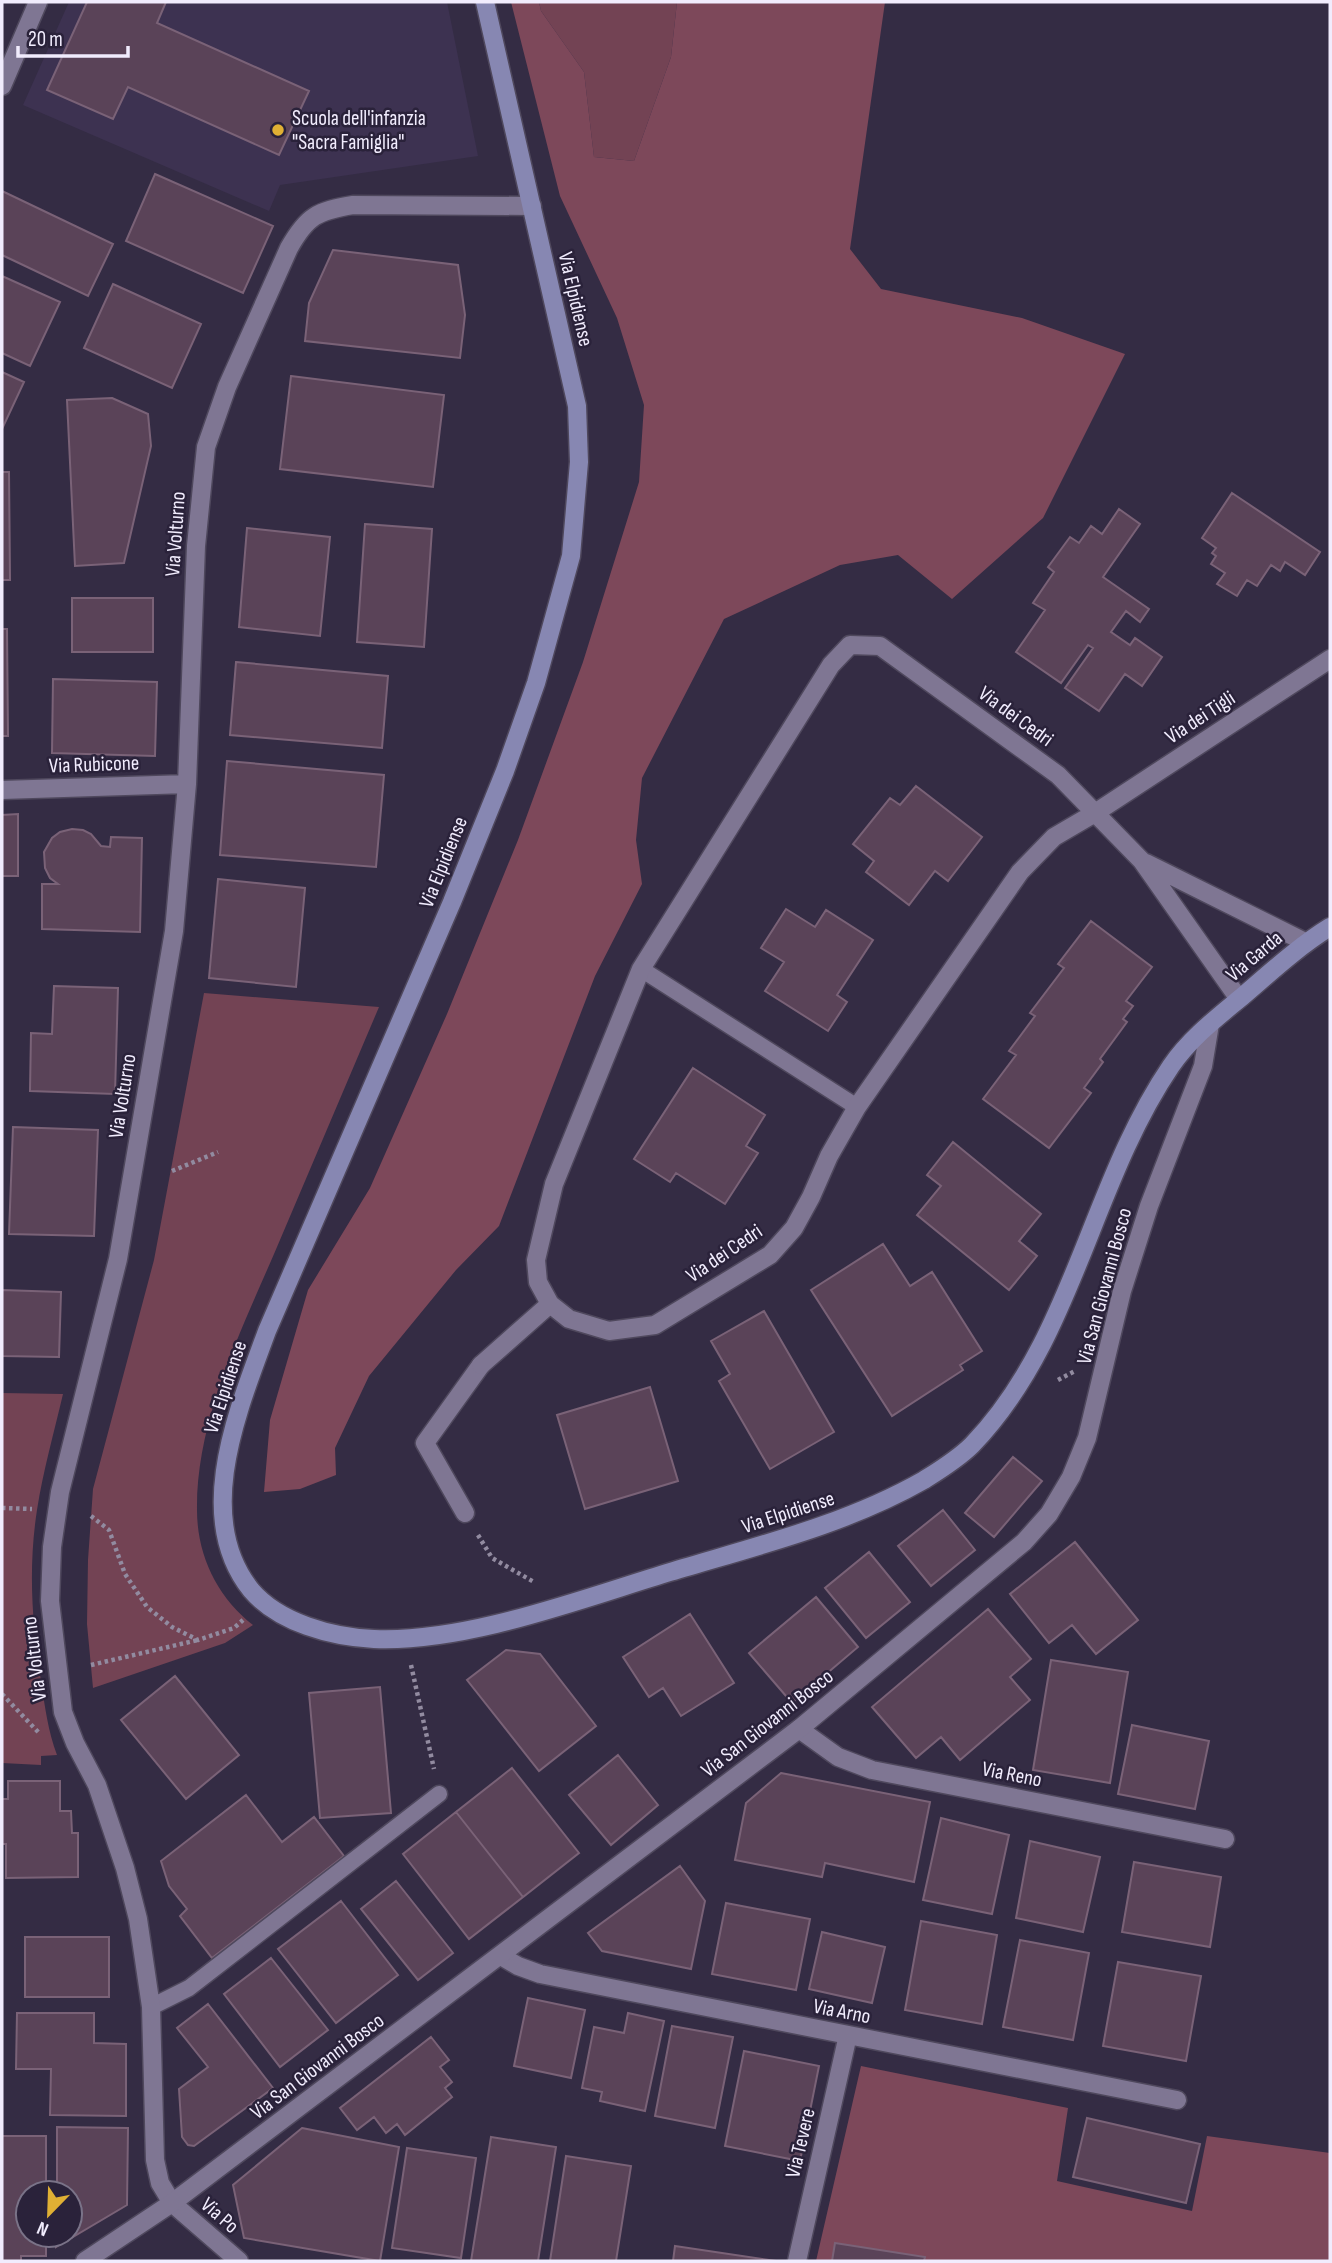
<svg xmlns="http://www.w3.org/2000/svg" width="1332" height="2263" viewBox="0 0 1332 2263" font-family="'Sofia Sans Condensed',sans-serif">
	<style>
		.built { fill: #3d3251 }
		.green { fill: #734354 }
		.forest { fill: #7d485a }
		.building { fill: #5a4358; stroke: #7a6277; stroke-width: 2 }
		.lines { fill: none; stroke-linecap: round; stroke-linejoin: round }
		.service-casing { stroke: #4f485d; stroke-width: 19 }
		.pedestrian-casing { stroke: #4f485d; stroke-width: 21 }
		.minor-casing { stroke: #4f485d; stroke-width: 21 }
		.tertiary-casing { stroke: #4f485d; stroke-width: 21 }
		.secondary-casing { stroke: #4f485d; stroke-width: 21 }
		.path { stroke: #928ba0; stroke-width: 4.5; stroke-dasharray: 3.5 3.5; stroke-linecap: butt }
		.service { stroke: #7f7693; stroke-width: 16 }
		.pedestrian { stroke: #7f7693; stroke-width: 18 }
		.minor { stroke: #7f7693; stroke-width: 18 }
		.tertiary { stroke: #7f7693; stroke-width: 18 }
		.secondary { stroke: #8787b2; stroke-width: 18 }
		.poi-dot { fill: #e0b034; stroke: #2a223a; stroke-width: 2.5 }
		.labels { text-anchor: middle; stroke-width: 5; stroke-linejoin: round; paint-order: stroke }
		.poi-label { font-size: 21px; fill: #f1ecfd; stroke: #2a223a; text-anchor: start }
		.street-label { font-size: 21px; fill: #f1ecfd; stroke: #2a223a }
	</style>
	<rect width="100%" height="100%" fill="#342c44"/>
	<path class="built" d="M69 2H447L478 156 280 185 269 211 23 105Z"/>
	<path class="green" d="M539 2H677L671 57 634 161 594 157 584 72 541 11Z
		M204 993 379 1007C345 1087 311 1167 277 1247 242 1329 196 1419 197 1510 197 1555 217 1597 253 1625L225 1643 93 1688 87 1624 88 1560 93 1489 154 1260Z
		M2 1393 63 1394C54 1433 43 1471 37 1510 28 1568 32 1624 41 1681 45 1707 48 1731 57 1755L41 1756V1765L2 1763Z"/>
	<path class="forest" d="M511 2H539L541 11 584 72 594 157 634 161 671 57 677 2H885L850 249 881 289 1022 318 1125 354 1043 518 952 599 898 555 840 565 724 619 642 778 636 840 642 884 595 976 499 1226 456 1270 369 1376 335 1448 336 1475 300 1489 264 1492 270 1420 308 1290 370 1188 447 1014 518 840 583 662 639 482 644 405 617 318 560 196Z
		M861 2066 1068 2108 1057 2181 1192 2211 1207 2136 1330 2153V2261H816Z"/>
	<path class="building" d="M87 2H166L157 23 309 91 279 155 128 87 113 119 47 90Z
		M155 174 273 226 243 293 126 241Z
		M2 191 113 244 88 296 2 255Z
		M333 250 458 265 465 315 460 358 305 341 309 303Z
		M2 276 60 302 30 366 2 353Z
		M113 284 201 324 172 388 84 348Z
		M2 372 24 382 2 429Z
		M291 376 444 395 433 487 280 469Z
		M112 398 148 414 151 446 124 563 75 566 67 400Z
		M2 472H9L10 580H2Z
		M1232 493 1320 552 1305 575 1285 562 1280 571 1271 565 1257 586 1247 580 1237 596 1217 584 1225 573 1211 564 1216 556 1212 553 1216 548 1202 538Z
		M1119 509 1140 524 1103 577 1149 609 1140 622 1126 611 1111 632 1130 645 1135 638 1162 657 1142 686 1125 674 1099 711 1065 688 1093 648 1088 645 1061 683 1016 652 1045 610 1033 603 1054 572 1048 567 1070 537 1079 543 1091 526 1102 534Z
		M365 524 432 529 424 647 357 642Z
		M247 528 330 537 320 636 239 627Z
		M72 598H153V652H72Z
		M2 629H7L8 736H2Z
		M236 662 388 676 382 748 230 735Z
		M53 679 157 682 155 756 52 753Z
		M227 761 384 775 376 867 220 855Z
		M916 786 982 837 948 881 935 871 909 905 866 872 874 861 853 844 890 798 900 805Z
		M18 814V876H2V815Z
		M72 829 83 830 91 834 101 846 110 847 111 837 142 838 140 932 42 929V884H58L50 878 45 868 44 852 52 838 60 832Z
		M218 879 305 888 296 987 209 978Z
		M786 909 815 927 826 910 873 940 837 995 847 1002 828 1031 765 991 784 962 761 948Z
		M1091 921 1152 967 1126 1001 1133 1006 1123 1019 1127 1022 1100 1059 1103 1062 1084 1088 1091 1093 1049 1148 983 1099 1016 1055 1009 1051 1035 1016 1030 1013 1064 968 1058 964Z
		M54 986 118 988 115 1094 30 1091 31 1033 52 1034Z
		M693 1068 765 1115 746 1146 758 1153 725 1204 676 1173 670 1182 634 1159Z
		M13 1127 98 1130 94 1236 9 1234Z
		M953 1142 1041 1214 1019 1241 1037 1256 1009 1290 917 1215 941 1186 927 1175Z
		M883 1244 910 1286 932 1272 982 1351 960 1365 963 1370 892 1416 811 1290Z
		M2 1290 61 1292 59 1357 2 1356Z
		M764 1311 834 1432 770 1469 719 1381 730 1374 711 1341Z
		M650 1387 678 1481 585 1509 557 1415Z
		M1013 1457 1042 1481 994 1537 965 1513Z
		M943 1510 975 1550 931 1586 898 1546Z
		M1075 1542 1138 1620 1096 1654 1072 1625 1049 1643 1010 1594Z
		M869 1552 910 1602 866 1638 825 1588Z
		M816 1597 858 1647 792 1703 749 1653Z
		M988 1609 1031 1659 1010 1677 1030 1700 960 1760 941 1737 916 1758 872 1707Z
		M690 1614 734 1683 681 1716 663 1688 649 1697 623 1657Z
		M506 1650 540 1654 596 1726 539 1771 467 1680Z
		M1051 1660 1128 1672 1110 1783 1033 1770Z
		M175 1676 239 1755 186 1799 121 1720Z
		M380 1687 391 1813 320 1818 309 1693Z
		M1132 1725 1209 1741 1195 1809 1118 1794Z
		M618 1755 658 1805 611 1845 569 1795Z
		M512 1768 579 1853 523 1897 456 1812Z
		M781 1773 930 1802 914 1882 825 1863 822 1877 735 1860 746 1803Z
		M8 1781H60V1811H71L72 1833H78V1877L6 1878V1844H2V1799H8Z
		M246 1795 282 1842 314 1817 344 1856 212 1958 180 1916 187 1909 169 1886 161 1861Z
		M456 1812 523 1897 469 1939 403 1854Z
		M941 1818 1009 1835 992 1914 923 1900Z
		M1030 1841 1100 1857 1083 1932 1016 1918Z
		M1134 1862 1221 1877 1210 1947 1122 1932Z
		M680 1866 705 1901 691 1969 602 1951 588 1933Z
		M396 1881 453 1953 418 1980 361 1909Z
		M341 1901 398 1975 336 2023 278 1949Z
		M726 1903 810 1919 796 1990 712 1974Z
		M921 1921 997 1935 982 2024 905 2010Z
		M822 1932 885 1947 872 2003 809 1989Z
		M25 1937H109V1997H25Z
		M1020 1940 1089 1953 1073 2040 1003 2027Z
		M271 1958 328 2030 280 2067 224 1994Z
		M1118 1962 1201 1976 1186 2061 1103 2046Z
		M528 1998 585 2010 571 2078 514 2066Z
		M208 2004 273 2088 194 2146 188 2145 182 2137 179 2089 208 2067 177 2028Z
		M17 2013H94V2043L126 2044V2116L50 2115 51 2069H16Z
		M628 2013 664 2021 645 2111 600 2101 602 2092 582 2088 594 2027 624 2033Z
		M672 2026 733 2037 715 2128 655 2116Z
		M431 2037 449 2060 440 2067 452 2082 445 2088 452 2097 405 2135 397 2124 386 2133 374 2117 357 2130 340 2108Z
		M744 2051 819 2066 800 2161 725 2146Z
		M1087 2118 1200 2144 1186 2203 1073 2177Z
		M57 2127 128 2128 127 2205 56 2247V2235H70V2193H57Z
		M302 2128 399 2147 380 2261 244 2238 233 2185Z
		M2 2136H46V2193H28V2235H46V2256H21V2261H2Z
		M491 2137 556 2147 538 2261H471Z
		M407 2148 476 2158 461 2258 392 2248Z
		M566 2156 631 2166 616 2261H550Z
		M835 2243 925 2257 924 2261H832Z
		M675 2246 776 2261H673Z"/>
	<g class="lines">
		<defs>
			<path id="service" d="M641 969 857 1107
				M151 2007 189 1988 439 1794"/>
			<path id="pedestrian" d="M465 1513 425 1443 481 1365"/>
			<path id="minor" d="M2 86 38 2
				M2 790 187 784
				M1146 863 1305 942
				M1239 999 1142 861 1058 775 880 646 850 645 831 665 641 969 554 1184 536 1260 538 1282 550 1304 569 1319 609 1331 655 1325 770 1255 794 1228 811 1197 829 1156 857 1107 1020 872 1054 837 1095 813 1330 659
				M481 1365 550 1304
				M799 1729 838 1757 872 1770 1225 1839
				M501 1956 518 1966 540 1974 1177 2100
				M239 2261 172 2203 160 2183 155 2160 151 2007 138 1919 125 1868 97 1785 75 1743 63 1712 50 1601 52 1547 60 1492 118 1259 174 931 187 784 196 546 206 447 227 387 289 248C307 216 317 211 353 205L532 206
				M797 2261 848 2035"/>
			<path id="tertiary" d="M85 2261 172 2203 799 1729 1024 1542 1049 1514 1071 1477 1087 1438 1122 1291 1149 1206 1203 1066 1210 1024"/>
			<path id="secondary" d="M485 2 577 406 579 462 571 556 536 683 505 771 452 902 267 1331C239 1408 192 1516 251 1590 279 1623 332 1637 374 1639 466 1643 581 1599 670 1572 756 1546 845 1525 924 1480 940 1470 958 1459 972 1445 1074 1339 1090 1185 1171 1066 1190 1038 1219 1016 1244 995 1272 971 1299 946 1330 927"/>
		</defs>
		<use href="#service" class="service-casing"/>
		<use href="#pedestrian" class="pedestrian-casing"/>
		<use href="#minor" class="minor-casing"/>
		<use href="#tertiary" class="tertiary-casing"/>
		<use href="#secondary" class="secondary-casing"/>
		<path class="path" d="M172 1171 218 1152
			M1058 1380 1075 1371
			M2 1508 32 1509
			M91 1516 109 1530 125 1574 147 1607 172 1627 198 1640 234 1628 243 1620
			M478 1535 492 1558 534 1582
			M91 1665 198 1640
			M411 1665 434 1769
			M2 1694 40 1734"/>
		<use href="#service" class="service"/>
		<use href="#pedestrian" class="pedestrian"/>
		<use href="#minor" class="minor"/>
		<use href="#tertiary" class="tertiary"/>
		<use href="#secondary" class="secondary"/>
	</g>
	<circle class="poi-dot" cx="278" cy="130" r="7"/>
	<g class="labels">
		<g class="poi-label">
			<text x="292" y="125">Scuola dell'infanzia<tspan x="292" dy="24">"Sacra Famiglia"</tspan></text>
		</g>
		<g class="street-label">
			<text transform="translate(576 299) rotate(77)" y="7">Via Elpidiense</text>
			<text transform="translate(175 534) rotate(-86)" y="7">Via Volturno</text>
			<text transform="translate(1016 716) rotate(36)" y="7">Via dei Cedri</text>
			<text transform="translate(1200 717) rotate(-33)" y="7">Via dei Tigli</text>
			<text transform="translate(94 764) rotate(-2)" y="7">Via Rubicone</text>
			<text transform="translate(443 862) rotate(-68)" y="7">Via Elpidiense</text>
			<text transform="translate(1254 956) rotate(-40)" y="7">Via Garda</text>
			<text transform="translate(122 1096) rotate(-81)" y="7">Via Volturno</text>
			<text transform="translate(724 1253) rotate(-34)" y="7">Via dei Cedri</text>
			<text transform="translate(1104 1286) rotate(-75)" y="7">Via San Giovanni Bosco</text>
			<text transform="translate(225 1387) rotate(-72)" y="7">Via Elpidiense</text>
			<text transform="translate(788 1512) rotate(-18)" y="7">Via Elpidiense</text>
			<text transform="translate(34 1659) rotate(-97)" y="7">Via Volturno</text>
			<text transform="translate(767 1723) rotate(-38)" y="7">Via San Giovanni Bosco</text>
			<text transform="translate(1012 1774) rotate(11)" y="7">Via Reno</text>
			<text transform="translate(842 2011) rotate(11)" y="7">Via Arno</text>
			<text transform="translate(317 2066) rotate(-37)" y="7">Via San Giovanni Bosco</text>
			<text transform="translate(800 2143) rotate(-77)" y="7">Via Tevere</text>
			<text transform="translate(220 2215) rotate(41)" y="7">Via Po</text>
		</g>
	</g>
	<rect width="1332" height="2263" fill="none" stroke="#f1ecfd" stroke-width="7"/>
	<g transform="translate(49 2214) rotate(203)"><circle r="33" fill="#2a223a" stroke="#7a7388" stroke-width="2"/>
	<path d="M0-5L12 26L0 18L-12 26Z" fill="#e0b034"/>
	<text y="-10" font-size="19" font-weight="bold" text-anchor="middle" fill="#f1ecfd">N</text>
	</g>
	<path d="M18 46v10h110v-10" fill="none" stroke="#f1ecfd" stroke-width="3.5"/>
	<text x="28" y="46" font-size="21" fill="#f1ecfd" stroke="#2a223a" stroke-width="5" paint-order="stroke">20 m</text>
</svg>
